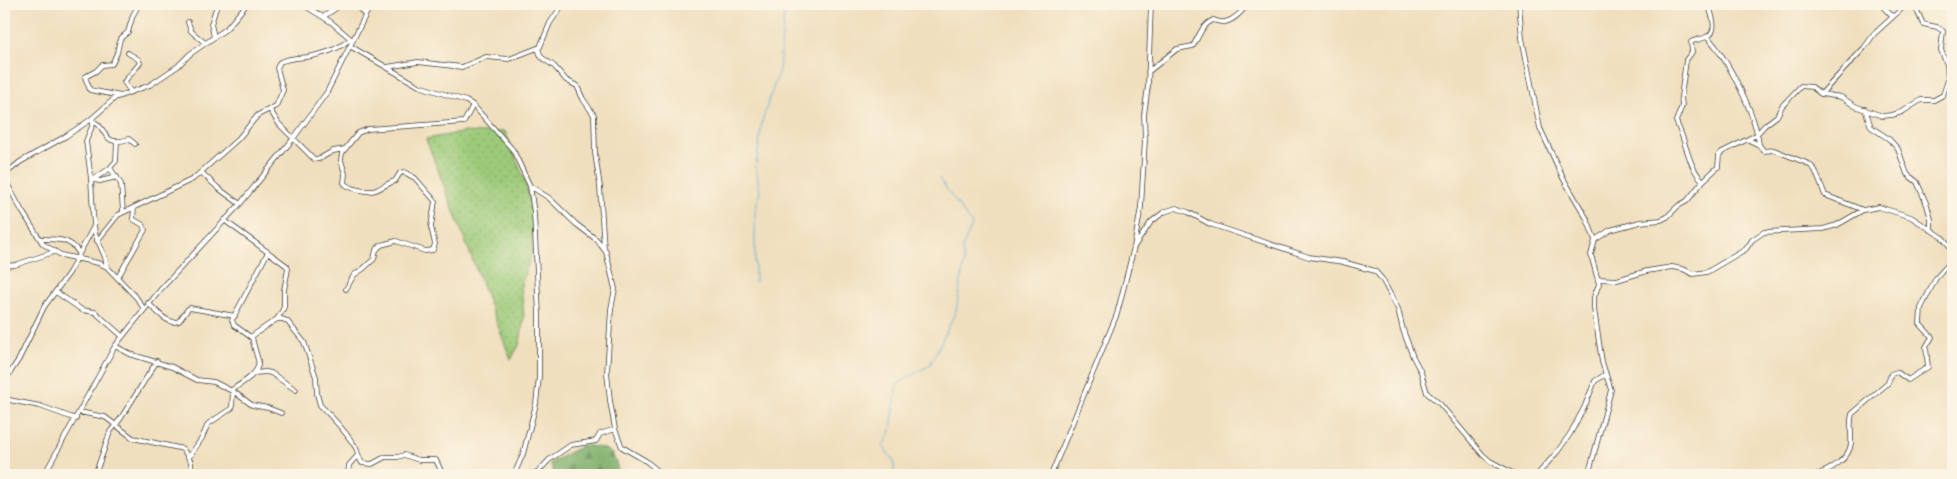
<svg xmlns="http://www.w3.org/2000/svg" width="1957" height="479" viewBox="0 0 1957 479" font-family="'IM FELL French Canon',serif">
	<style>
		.grass { fill: url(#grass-dots); stroke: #5c734a }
		.forest { fill: url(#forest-firs); stroke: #4c6542 }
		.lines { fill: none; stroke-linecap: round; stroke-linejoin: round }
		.stream { stroke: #62afdb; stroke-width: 1 }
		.minor-casing { stroke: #3c3934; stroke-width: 5.5 }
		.minor { stroke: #fff; stroke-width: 4 }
	</style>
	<defs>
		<pattern id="grass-dots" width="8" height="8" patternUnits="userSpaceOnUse" patternTransform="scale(1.25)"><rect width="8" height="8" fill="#9cca79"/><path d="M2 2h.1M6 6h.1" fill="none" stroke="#86ad68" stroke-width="1.8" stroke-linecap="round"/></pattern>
		<pattern id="forest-firs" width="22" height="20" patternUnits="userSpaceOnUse" patternTransform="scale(1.25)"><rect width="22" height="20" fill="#7dae69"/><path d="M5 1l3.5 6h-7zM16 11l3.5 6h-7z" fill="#668d56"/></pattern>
	</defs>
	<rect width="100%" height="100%" fill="#fcf5e5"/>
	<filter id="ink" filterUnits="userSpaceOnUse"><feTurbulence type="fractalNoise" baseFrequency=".02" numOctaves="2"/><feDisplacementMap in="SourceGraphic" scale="10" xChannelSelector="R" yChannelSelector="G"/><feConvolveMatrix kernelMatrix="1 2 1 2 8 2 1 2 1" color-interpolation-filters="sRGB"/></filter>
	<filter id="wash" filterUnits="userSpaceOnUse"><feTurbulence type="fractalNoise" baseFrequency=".0096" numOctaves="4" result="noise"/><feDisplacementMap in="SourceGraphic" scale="20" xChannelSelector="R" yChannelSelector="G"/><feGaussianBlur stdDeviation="1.12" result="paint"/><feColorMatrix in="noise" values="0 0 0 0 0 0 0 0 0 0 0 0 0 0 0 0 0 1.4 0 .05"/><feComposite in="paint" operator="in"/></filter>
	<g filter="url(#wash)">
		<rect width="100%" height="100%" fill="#f0dfbe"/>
		<path class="grass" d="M505 131 524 179 530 201 533 221 532 253 521 286 524 317 520 343 511 360 426 139 465 132 482 133Z"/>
		<path class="forest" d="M583 445C609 449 614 448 619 475H555L550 463Z"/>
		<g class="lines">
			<path class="stream" d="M755 282V212L760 192 756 168 762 122 779 70 785 4
				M894 475V461L883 446 891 431 897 384 930 365 956 311 964 263 962 248 972 225 939 178"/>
		</g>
	</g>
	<g filter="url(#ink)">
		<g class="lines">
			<defs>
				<path id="minor" d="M302 4 331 22 351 39
					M325 4 332 11
					M355 4 364 14
					M1519 4 1522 38 1540 128 1563 178 1587 219 1595 240 1591 255 1599 284 1594 297V309L1602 362 1611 390 1591 465 1587 475
					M1880 4 1892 16
					M323 17 342 4
					M188 22 191 31 205 43
					M214 37 211 24 217 5
					M1708 37C1728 60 1756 114 1759 145
					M350 46 419 86 466 101 473 105 513 150 530 186 534 213 539 315V377L536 404 523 454 514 475
					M538 48 541 57 554 66 566 80 577 86 583 99 594 115 595 153 600 187 604 249
					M128 53 138 59 140 63 124 82 131 92
					M387 67 418 62 462 67 486 57 509 59 540 47 550 23 563 4
					M1148 72 1177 49 1193 46C1200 35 1201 26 1213 20 1217 21 1221 23 1225 22 1235 20 1242 11 1248 4
					M1821 94 1864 48 1874 34 1907 4
					M121 96 90 90 85 77 96 71 102 65 112 64 117 53 120 39 128 32 133 15 139 4
					M1865 109 1871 127 1889 139 1898 149 1907 174 1917 182 1927 205 1931 219V230
					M270 110 279 124 314 159H319L333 151 345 149
					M92 118 93 124 86 141 91 179 93 214 95 234 105 257 107 267
					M93 121C108 127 101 148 129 139L135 144
					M1749 140 1759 145 1764 151 1774 150 1809 164 1815 170 1825 195 1863 210
					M110 168 121 184 123 212
					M201 172 218 188 240 204
					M4 175 20 162 66 136 90 120 115 98 150 85 178 66 190 54 226 29 247 4
					M4 178 22 211 43 244 61 255 98 263 107 267 136 297 144 309
					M93 180 100 181 117 177
					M91 181 109 169 116 161 117 141
					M1703 181C1692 170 1690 159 1685 145 1683 137 1679 129 1676 121L1682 106 1681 97 1686 60 1692 52 1691 42C1696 39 1701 40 1706 37 1720 32 1711 13 1708 4
					M530 186 549 198 576 224 597 240 606 252 615 289 611 309 607 373 610 401 615 429 622 447 646 461 663 475
					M40 239C56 239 70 238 79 253
					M1595 240 1610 230 1640 222 1661 220 1667 217 1678 206 1687 201 1703 181 1718 167 1719 155 1722 152 1756 135 1765 125 1777 116 1782 106 1801 86 1812 87 1821 94 1841 97 1855 106 1882 116 1892 115 1902 112 1921 100H1934L1943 95 1948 80 1947 65 1941 50 1943 31 1937 27 1923 24 1914 4
					M97 241 118 215 193 179 238 139 258 115 276 106 283 90 277 68 280 62C289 58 298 58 307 57 323 54 338 50 350 39
					M1134 247 1151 222 1164 212 1176 208 1188 212 1210 224 1309 257 1343 262 1375 271 1382 279 1398 309 1403 330 1413 357 1421 372 1427 393 1440 404 1483 455 1490 461 1516 475
					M1949 263 1951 257V248
					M4 266 15 265 54 252
					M118 277 145 230 143 225 133 219 134 208
					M1599 279 1617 280 1647 271 1672 267 1683 269 1693 274 1707 272 1746 249 1752 240 1764 232 1823 229 1837 225 1863 210 1879 207 1911 217 1942 237 1953 250
					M346 289 354 275 363 269 374 259 376 250 381 245 396 241 425 251 433 250 435 244 431 227 435 201 415 178 404 172 400 173 395 181C388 183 383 187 376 190 368 193 349 189 344 183L345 174 341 160 342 153 358 133 368 129 464 122 473 105
					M56 292 82 310 95 312 122 336
					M148 303C156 310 168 326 179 321L188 309 190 308 235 316
					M277 319H282L287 321 304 342 316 377 317 394 320 405C333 418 347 433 356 448 358 453 359 458 362 463L372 464 385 457H398L404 455 419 460H436L443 475
					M252 338 234 325 232 320 268 252
					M115 346 130 354 172 367 197 380 214 382 234 392 252 405 268 408 281 413
					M254 373 266 372 271 373 296 390
					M4 382 19 359 44 307 69 273 94 226
					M4 399 40 406 76 419
					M79 412 105 417 133 438 183 449 191 462 192 475
					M189 457 202 438 208 424 232 408 233 389C242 383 261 373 258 360 256 352 253 345 252 336L277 319 281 313 284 307V290L288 269 287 266 224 220
					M44 475 115 346 161 289 240 204 293 139 327 92 371 4
					M95 475 110 432 121 418 157 361
					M348 475 349 465 358 455
					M514 475 537 473 549 460 571 445 596 441 600 434 615 429
					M1051 475 1117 314 1134 247 1141 207 1145 139 1144 115 1148 86 1151 4
					M1537 475 1558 451 1570 434 1584 408 1595 381 1606 374
					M1814 475C1828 472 1850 459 1851 443 1852 433 1849 424 1852 414L1888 383 1891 374 1897 372 1908 380 1928 367 1926 347 1932 337 1920 324 1921 308 1936 278 1953 259"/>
			</defs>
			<use href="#minor" class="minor-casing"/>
			<use href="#minor" class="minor"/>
		</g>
	</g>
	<rect width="1957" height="479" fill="none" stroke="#fcf5e5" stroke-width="20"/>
</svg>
